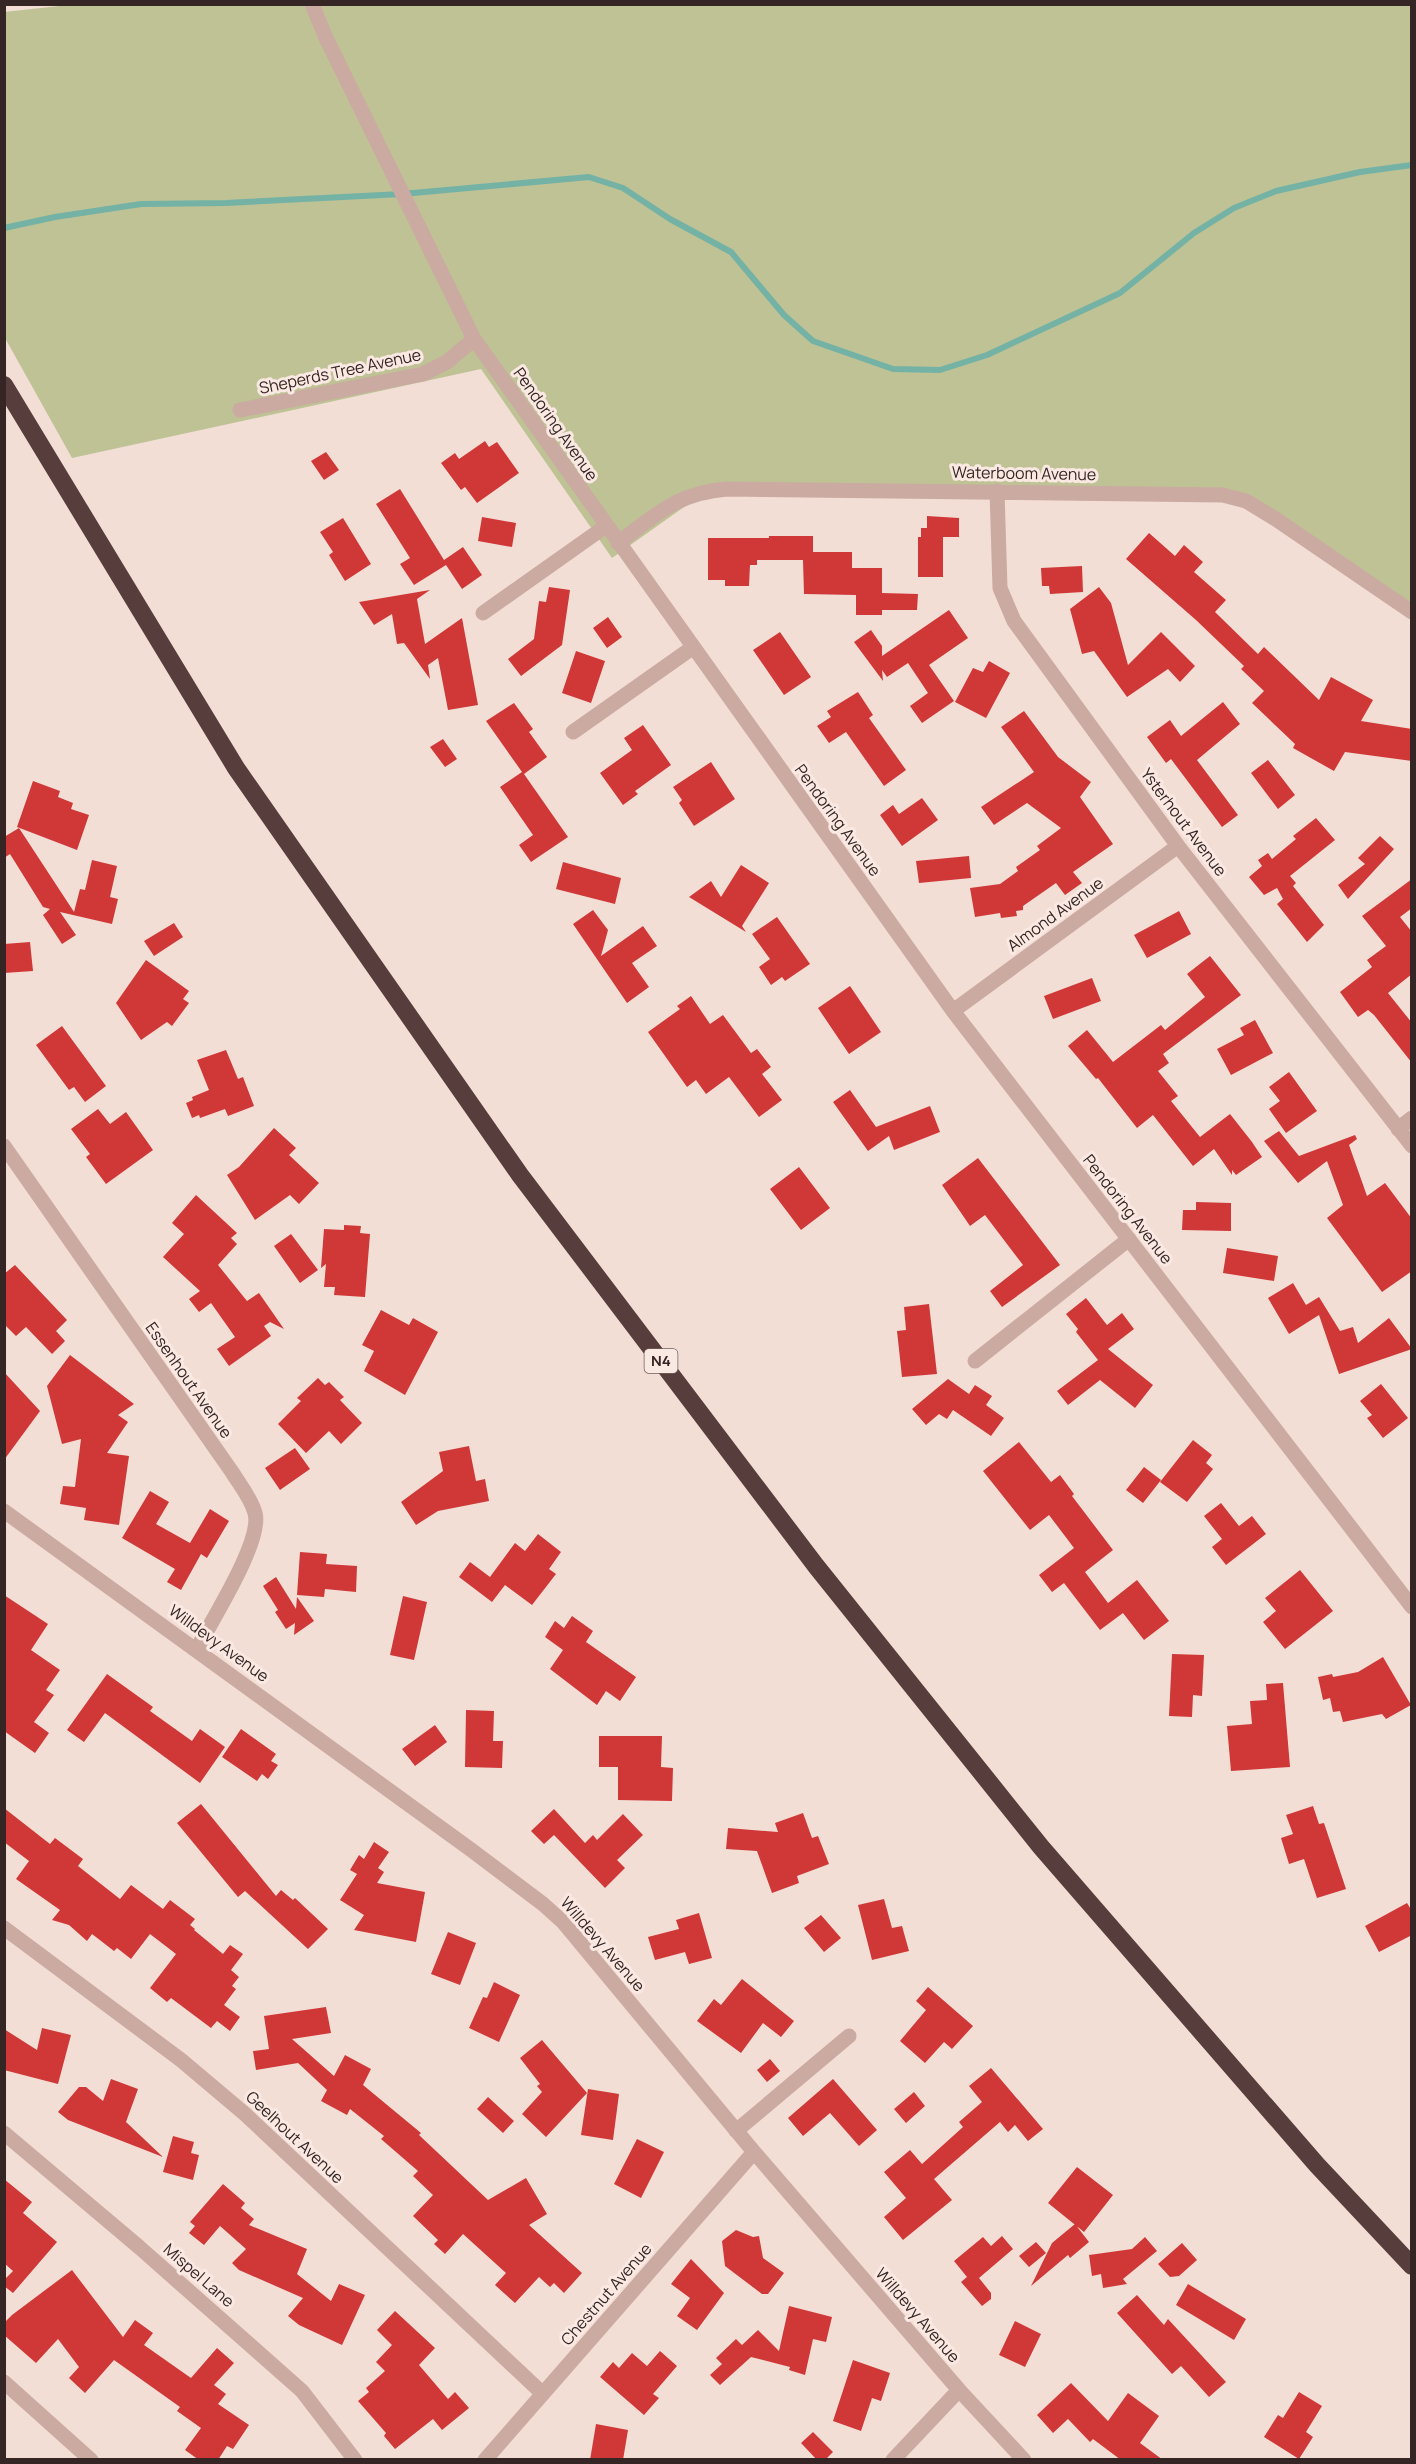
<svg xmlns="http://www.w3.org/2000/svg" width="1416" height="2464" viewBox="0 0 1416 2464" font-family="Manrope,sans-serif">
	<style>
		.green { fill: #bec295 }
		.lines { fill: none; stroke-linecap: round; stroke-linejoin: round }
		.stream { stroke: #73b2a5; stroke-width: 6 }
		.building { fill: #d03737 }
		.minor { stroke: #cbaaa1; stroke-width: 15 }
		.highway { stroke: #573d3b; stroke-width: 18 }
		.labels { text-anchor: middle; stroke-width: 6; stroke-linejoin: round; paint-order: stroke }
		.shield { fill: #fae9e2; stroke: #70605e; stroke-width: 1.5 }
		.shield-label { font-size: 15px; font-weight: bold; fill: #352625 }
		.street-label { font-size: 16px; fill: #352625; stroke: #fae9e2 }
	</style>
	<rect width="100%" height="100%" fill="#f3ded6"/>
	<path class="green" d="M78 4 1411 5V618L1236 499 701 495 612 558 481 369 72 458 5 338 4 12Z"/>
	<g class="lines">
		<path class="stream" d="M4 228 55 217 141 204 226 203 402 194 589 177 623 188 670 219 731 252 784 315 813 341 893 369 940 370 987 355 1120 293 1194 233 1234 208 1276 191 1360 172 1412 165"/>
	</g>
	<path class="building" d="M485 441 489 447 497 442 519 473 477 503 465 487 461 490 441 463 455 453 459 459Z
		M326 452 339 470 324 480 311 461Z
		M400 489 444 560 463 547 482 575 462 589 446 565 414 585 400 564 410 558 376 504Z
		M927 516 959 518V537H943V577H918V537H921V528H927Z
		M482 517 516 523 512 547 478 541Z
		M343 518 371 564 345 581 329 555 333 552 320 532Z
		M1149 533 1175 556 1184 545 1203 562 1194 572 1226 600 1215 612 1258 654 1264 647 1319 700 1331 677 1373 700 1361 721 1412 729V761L1345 752 1334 771 1293 748 1295 744 1252 703 1264 691 1241 669 1244 666 1196 620 1126 559Z
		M769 536H813V552H852V568H882V593L918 594 917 610H882V615H856V595L804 594 803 560H757V565H750L749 586H725V580H708V538H769Z
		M1082 566 1083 592 1050 594 1049 586H1042L1041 568Z
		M549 587 570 590 562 645 521 676 508 659 534 639 539 601 546 602Z
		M1099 587 1111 603 1128 665 1161 632 1195 666 1180 682 1168 669 1127 697 1094 651 1082 654 1070 609Z
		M430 590 417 599 425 644 462 618 478 705 448 710 438 658 428 665 430 679 404 643 397 644 392 614 374 625 359 602Z
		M949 610 968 638 929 665 954 701 922 723 910 706 928 693 908 663 887 677 882 670 883 681 854 642 871 630 882 646V656Z
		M608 617 622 637 607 648 593 628Z
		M780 632 811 677 784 695 753 650Z
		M576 651 605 661 591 703 562 693Z
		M989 661 1010 673 986 718 955 702 973 668 983 672Z
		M858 692 873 715 869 718 906 770 884 786 846 732 829 743 817 726 831 717 827 711Z
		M1223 702 1240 724 1197 760 1238 815 1222 827 1171 759 1166 763 1147 737 1170 720 1181 736Z
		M514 703 533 729 529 732 547 757 524 774 568 837 531 862 519 845 533 835 500 787 522 772 486 721Z
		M1024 711 1058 757 1091 782 1080 797 1113 844 1073 872 1082 883 1065 895 1056 883 1023 906V910L1016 911 1017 916 1001 918 1000 913 975 917 970 888 1000 884 1018 871 1016 867 1040 850 1037 846 1061 828 1027 803 994 825 981 807 1034 772 1001 727Z
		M643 725 671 765 635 791 638 794 623 805 600 773 632 750 624 738Z
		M443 739 457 759 445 767 430 747Z
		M1268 760 1295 795 1278 809 1251 773Z
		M711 762 735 799 694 826 679 803 682 800 673 787Z
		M33 781 60 791 58 797 73 803 71 809 89 815 77 850 17 827Z
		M922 798 938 820 902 846 880 815 893 805 899 814Z
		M1316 818 1335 840 1290 876 1296 883 1293 886 1324 925 1307 942 1277 904 1283 899 1277 888 1264 895 1249 877 1262 866 1258 860 1268 853 1272 859 1296 839 1293 836Z
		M19 828 74 912 80 889 85 890 92 860 117 866 110 897 118 899 112 924 60 912 76 935 62 944 43 915 50 909 43 907 10 854 4 858V837Z
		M1380 836 1394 849 1348 899 1338 885 1365 864 1358 858Z
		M969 856 971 878 919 883 916 861Z
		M563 862 621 878 615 904 556 889Z
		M741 865 769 883 742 926 746 932 689 897 711 881 721 897Z
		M1412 879V908L1400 917 1412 932V974L1388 993 1412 1023V1063L1374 1015 1368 1010 1358 1017 1340 992 1372 967 1367 960 1386 946 1362 916Z
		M593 910 608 930 601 956 643 926 657 946 632 963 649 987 627 1003 573 924Z
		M1179 911 1191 934 1147 958 1134 935Z
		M777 917 810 964 785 981 782 977 771 985 759 967 770 959 752 934Z
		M174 923 183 937 154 956 144 941Z
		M30 942 33 971 4 973V944Z
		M1210 956 1241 995 1163 1054 1169 1063 1158 1071 1178 1096 1171 1101 1200 1137 1230 1114 1252 1142 1262 1157 1236 1175 1232 1170V1175L1214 1149 1193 1166 1153 1115 1137 1128 1098 1078 1096 1079 1068 1046 1087 1030 1113 1062 1161 1025 1165 1030 1205 997 1187 974Z
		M146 960 189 991 183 999 189 1003 172 1026 167 1022 141 1040 116 1003Z
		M1092 978 1101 1001 1053 1019 1044 996Z
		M850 986 881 1032 849 1054 818 1008Z
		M691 996 710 1024 723 1015 751 1053 757 1049 771 1067 762 1074 782 1100 759 1117 729 1077 706 1094 696 1080 687 1087 648 1032 680 1009 677 1006Z
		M1255 1020 1273 1053 1231 1075 1217 1049 1244 1035 1240 1028Z
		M62 1026 106 1086 85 1102 74 1087 69 1090 36 1045Z
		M226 1050 238 1079 243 1077 254 1106 228 1116 225 1109 200 1118 199 1115 192 1118 186 1103 193 1100 192 1097 209 1090 197 1060Z
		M1289 1072 1317 1111 1286 1133 1269 1109 1280 1101 1269 1087Z
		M850 1090 876 1127 930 1106 940 1132 894 1150 889 1136 868 1151 833 1102Z
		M98 1109 110 1124 126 1112 153 1150 106 1184 86 1157 90 1154 71 1129Z
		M274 1128 296 1148 289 1155 319 1183 299 1204 290 1195 255 1220 227 1175 239 1167Z
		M1279 1131 1299 1156 1355 1135 1357 1139 1349 1145 1367 1196 1385 1183 1412 1219V1271L1382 1292 1327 1218 1343 1205 1327 1161 1298 1183 1264 1141Z
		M978 1158 1060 1265 1002 1307 990 1291 1023 1265 985 1215 970 1226 942 1185Z
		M799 1167 830 1208 801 1230 770 1189Z
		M196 1195 237 1233 231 1238 237 1244 218 1265 247 1301 259 1293 284 1329 270 1322 264 1326 271 1336 229 1366 217 1349 235 1337 211 1303 199 1312 189 1299 200 1291 163 1257 184 1234 172 1223Z
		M1196 1202 1231 1203V1231L1182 1230 1183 1210H1196Z
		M344 1225 361 1226 360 1233 370 1234 365 1297 334 1295 335 1287H324L326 1264 321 1268 324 1229 344 1230Z
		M291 1234 318 1270 300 1283 274 1246Z
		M1227 1248 1278 1256 1274 1281 1223 1273Z
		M15 1265 67 1320 56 1331 65 1341 52 1354 26 1327 16 1336 4 1324V1274Z
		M1293 1283 1306 1305 1319 1297 1340 1331 1353 1327 1358 1343 1389 1318 1412 1349 1339 1374 1319 1315 1289 1334 1268 1298Z
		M1086 1298 1107 1325 1122 1313 1134 1329 1108 1349 1153 1385 1135 1408 1100 1380 1068 1405 1057 1391 1098 1360 1076 1332 1078 1329 1066 1314Z
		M929 1304 937 1374 902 1377 897 1331 906 1330 904 1307Z
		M381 1310 409 1325 413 1318 438 1332 405 1395 364 1371 374 1351 362 1345Z
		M70 1355 134 1404 118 1415 128 1422 107 1453 129 1456 119 1525 84 1520 86 1508 60 1504 63 1486 75 1487 81 1439 62 1444 47 1386Z
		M4 1372 40 1411 4 1460Z
		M318 1378 325 1385 329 1382 344 1397 340 1400 362 1423 341 1444 329 1431 306 1453 278 1424 301 1401 297 1398Z
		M948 1379 969 1394 975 1385 992 1396 986 1405 1004 1418 991 1436 953 1410 947 1419 939 1414 926 1425 912 1409Z
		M1381 1384 1408 1418 1383 1438 1367 1418 1372 1415 1360 1401Z
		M1193 1440 1212 1455 1206 1463 1213 1469 1187 1502 1160 1482Z
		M1019 1442 1051 1482 1060 1475 1074 1494 1072 1496 1113 1550 1085 1572 1108 1603 1137 1580 1169 1621 1144 1640 1123 1613 1100 1630 1064 1583 1052 1592 1039 1575 1074 1548 1049 1515 1030 1530 983 1471Z
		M469 1446 476 1481 485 1479 489 1501 438 1511 416 1525 401 1502 443 1471 439 1452Z
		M295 1448 310 1469 280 1490 265 1468Z
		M1144 1467 1161 1480 1143 1503 1126 1490Z
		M150 1491 169 1502 156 1524 190 1543 210 1509 229 1521 207 1558 201 1554 181 1590 167 1582 175 1569 122 1538Z
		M1221 1503 1239 1526 1252 1516 1266 1534 1226 1565 1212 1547 1222 1539 1204 1516Z
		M538 1534 561 1552 549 1569 556 1574 532 1605 505 1585 492 1602 459 1577 470 1562 490 1577 515 1543 525 1551Z
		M300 1552 327 1554 326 1564 357 1566 356 1592 325 1589 324 1597 297 1595Z
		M1300 1570 1333 1611 1285 1649 1263 1622 1276 1611 1265 1598Z
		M276 1577 296 1609 297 1597 314 1621 294 1635 295 1623 286 1629 275 1612 278 1610 263 1586Z
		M4 1595 48 1624 31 1650 60 1670 46 1690 54 1695 34 1722 49 1733 35 1753 4 1731Z
		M403 1596 427 1602 414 1660 390 1655Z
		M572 1616 593 1631 586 1642 636 1677 620 1701 606 1691 597 1705 550 1669 563 1650 545 1637 555 1621 564 1628Z
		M1172 1654 1204 1655 1202 1696 1193 1695 1192 1717 1169 1716Z
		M1383 1657 1411 1705 1386 1719 1382 1714 1343 1722 1340 1711 1333 1712 1330 1698 1323 1700 1318 1677 1332 1674 1333 1677 1358 1672Z
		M107 1674 153 1707 150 1711 192 1741 200 1729 225 1747 200 1783 105 1713 84 1742 67 1730Z
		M1283 1683 1290 1767 1231 1771 1227 1726 1252 1724 1250 1701 1267 1700 1266 1684Z
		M466 1710 494 1711 493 1741H503L502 1768 465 1767Z
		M435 1725 447 1742 415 1766 402 1749Z
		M241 1729 276 1754 271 1761 278 1765 268 1779 262 1774 257 1781 222 1757Z
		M599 1736H662L661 1767 673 1768 672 1801 618 1800V1767H599Z
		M201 1804 276 1896 281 1890 293 1900 295 1898 328 1929 308 1949 245 1891 238 1897 177 1823Z
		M1313 1806 1319 1824 1324 1823 1346 1889 1317 1898 1304 1859 1289 1864 1281 1838 1293 1834 1286 1815Z
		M4 1808 50 1844 55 1838 83 1859 78 1866 120 1899 131 1885 163 1909 170 1900 195 1919 190 1925 195 1929 194 1930 223 1954 230 1945 243 1954 231 1970 239 1977 232 1986 236 1989 224 2005 240 2017 230 2031 217 2021 211 2028 171 1998 167 2002 150 1988 176 1954 150 1934 131 1959 117 1948 114 1951 92 1934 87 1941 69 1925 52 1920 60 1910 16 1879 29 1861 4 1842Z
		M554 1809 585 1843 593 1835 597 1840 623 1814 643 1835 617 1860 625 1868 605 1888 554 1835 544 1844 531 1831Z
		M803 1813 812 1838 818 1836 829 1864 797 1876 799 1883 772 1893 757 1851 726 1849 728 1828 778 1832 775 1823Z
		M374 1842 389 1852 378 1868 384 1872 377 1883 425 1892 416 1942 354 1930 364 1915 340 1900 357 1874 350 1870 359 1855 364 1859Z
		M884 1899 892 1928 902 1926 909 1951 872 1960 858 1905Z
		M1407 1903 1412 1911V1935L1379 1952 1365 1926Z
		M699 1913 712 1958 689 1964 685 1952 655 1960 648 1937 679 1929 676 1920Z
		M821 1915 841 1938 824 1952 804 1928Z
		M448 1932 476 1943 460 1985 431 1974Z
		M742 1979 794 2021 781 2037 763 2023 741 2053 697 2021 714 1999 721 2005Z
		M494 1982 520 1995 499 2042 469 2028 483 1997 487 1998Z
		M928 1987 973 2026 952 2049 944 2042 925 2063 900 2041 926 2010 916 2001Z
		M326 2007 331 2033 292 2039 334 2076 345 2055 371 2069 363 2085 421 2133 419 2135 488 2200 526 2178 547 2214 529 2225 582 2273 564 2293 554 2283 550 2287 539 2277 515 2303 495 2285 506 2273 463 2234 445 2254 434 2244 438 2240 413 2216 433 2195 413 2176 418 2171 381 2139 384 2136 350 2109 347 2115 321 2101 327 2090 298 2063 256 2070 253 2051 269 2049 264 2016Z
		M42 2028 71 2035 58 2084 4 2070V2029L37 2050Z
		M542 2040 587 2093 546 2137 522 2114 542 2092 537 2086 540 2084 520 2058Z
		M770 2059 780 2071 767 2082 757 2070Z
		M991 2068 1043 2129 1028 2141 1015 2125 1008 2132 1000 2122 934 2179 952 2200 903 2240 884 2217 906 2198 884 2172 910 2150 922 2164 963 2127 959 2122 982 2102 969 2086Z
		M111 2079 138 2089 126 2122 163 2157 68 2120 58 2112 79 2087H86L103 2101Z
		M833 2079 877 2130 859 2146 830 2113 803 2136 788 2118Z
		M588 2089 619 2094 613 2140 581 2135Z
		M914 2092 925 2106 906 2123 894 2109Z
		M488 2097 514 2121 503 2133 477 2109Z
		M173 2136 194 2142 191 2153 199 2155 193 2180 163 2172Z
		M637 2139 664 2152 641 2198 614 2184Z
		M1077 2167 1113 2195 1084 2232 1048 2203Z
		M4 2179 32 2202 23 2213 57 2242 13 2293 4 2286V2280L13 2271 4 2263Z
		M223 2184 245 2203 241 2208 254 2219 249 2225 307 2249 297 2274 331 2301 339 2284 365 2295 342 2345 299 2325 288 2316 303 2298 239 2270 232 2263 246 2249 220 2226 204 2245 189 2233 195 2226 190 2222Z
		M1075 2224 1089 2242 1070 2258 1068 2255 1031 2286 1052 2243Z
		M736 2230 753 2237 759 2236 763 2258 784 2273 768 2294H762L725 2266 722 2241Z
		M1002 2236 1013 2249 979 2278 991 2293V2299L982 2306 961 2282 967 2277 954 2261 983 2237 991 2246Z
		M1145 2237 1157 2251 1123 2279 1127 2284 1103 2288 1101 2274 1092 2276 1089 2255 1132 2249Z
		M1036 2242 1046 2253 1029 2267 1019 2256Z
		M1182 2243 1197 2260 1179 2276 1170 2277 1158 2264Z
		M691 2259 724 2293 697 2330 677 2316 690 2298 671 2284Z
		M72 2270 123 2337 135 2320 153 2333 144 2345 191 2378 217 2348 234 2363 214 2385 226 2394 218 2404 249 2425 233 2449 227 2446 218 2460H199L185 2450 201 2428 177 2411 180 2407 114 2360 85 2393 69 2378 79 2367 58 2339 36 2363 4 2335V2323L12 2315Z
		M1188 2284 1246 2319 1234 2340 1176 2305Z
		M1137 2295 1164 2325 1168 2319 1226 2382 1209 2397 1181 2366 1172 2374 1117 2313Z
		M789 2306 832 2317 826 2342 813 2339 805 2375 789 2370 790 2367 751 2357 720 2385 710 2375 722 2364 716 2358 736 2339 742 2345 758 2330 779 2351Z
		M395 2311 435 2348 419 2365 448 2399 455 2392 469 2408 442 2430 433 2419 395 2449 384 2436 386 2433 358 2401 369 2392 366 2388 385 2371 376 2362 392 2345 377 2330Z
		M1015 2321 1041 2334 1025 2367 999 2355Z
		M660 2351 677 2366 653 2394 659 2398 644 2415 600 2377 613 2362 619 2368 632 2353 647 2366Z
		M853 2360 890 2373 881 2401 872 2398 861 2431 833 2421Z
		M1071 2383 1108 2421 1128 2393 1159 2416 1140 2443 1163 2460H1121L1093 2439 1090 2442 1068 2419 1053 2433 1037 2415Z
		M1299 2392 1322 2406 1306 2432 1313 2437 1299 2459 1264 2437 1278 2415 1283 2418Z
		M596 2424 628 2430 623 2460H590Z
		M813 2432 833 2452 825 2460H817L801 2443Z"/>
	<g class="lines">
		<path class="minor" d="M312 4 326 38 474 339 953 1011 1412 1607
			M240 410 423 374 447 362 474 339
			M997 491 1000 588 1014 621 1178 846 1412 1146
			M618 543C657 514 677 493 727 489L1223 495 1246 501 1274 518 1412 612
			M483 613 606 526
			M573 732 692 648
			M953 1011 1178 846
			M1398 1129 1412 1118
			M4 1146 232 1472C240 1485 251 1498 255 1513 263 1541 211 1621 197 1649
			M975 1361 1129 1239
			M4 1511 470 1849 543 1904 563 1922 754 2152 959 2390 1024 2460
			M4 1928 181 2060 245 2114 542 2393
			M736 2131 849 2036
			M4 2133 139 2247 302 2391 355 2460
			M4 2382 91 2460
			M485 2460 754 2152
			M893 2460 959 2390"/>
		<path class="highway" d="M4 385 236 768 520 1175 816 1566 1041 1847 1317 2165 1412 2266"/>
	</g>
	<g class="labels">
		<rect class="shield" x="644.5" y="1349" width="33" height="24" rx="4.5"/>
		<g class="shield-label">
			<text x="661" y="1366">N4</text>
		</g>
		<g class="street-label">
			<text transform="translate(340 371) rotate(-12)" y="6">Sheperds Tree Avenue</text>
			<text transform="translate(556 424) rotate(55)" y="6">Pendoring Avenue</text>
			<text transform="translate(1024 473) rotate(1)" y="6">Waterboom Avenue</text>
			<text transform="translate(838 820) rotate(54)" y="6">Pendoring Avenue</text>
			<text transform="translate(1184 822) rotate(53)" y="6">Ysterhout Avenue</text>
			<text transform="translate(1055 914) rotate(-36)" y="6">Almond Avenue</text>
			<text transform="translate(1128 1209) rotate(52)" y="6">Pendoring Avenue</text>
			<text transform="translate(189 1380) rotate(55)" y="6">Essenhout Avenue</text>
			<text transform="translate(219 1643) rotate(36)" y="6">Willdevy Avenue</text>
			<text transform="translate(603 1944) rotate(49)" y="6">Willdevy Avenue</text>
			<text transform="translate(295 2137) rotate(43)" y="6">Geelhout Avenue</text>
			<text transform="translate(199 2275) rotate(41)" y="6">Mispel Lane</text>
			<text transform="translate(606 2294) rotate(-49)" y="6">Chestnut Avenue</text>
			<text transform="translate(918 2315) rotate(49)" y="6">Willdevy Avenue</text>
		</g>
	</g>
	<rect width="1416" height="2464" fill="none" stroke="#352625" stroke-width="12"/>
</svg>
